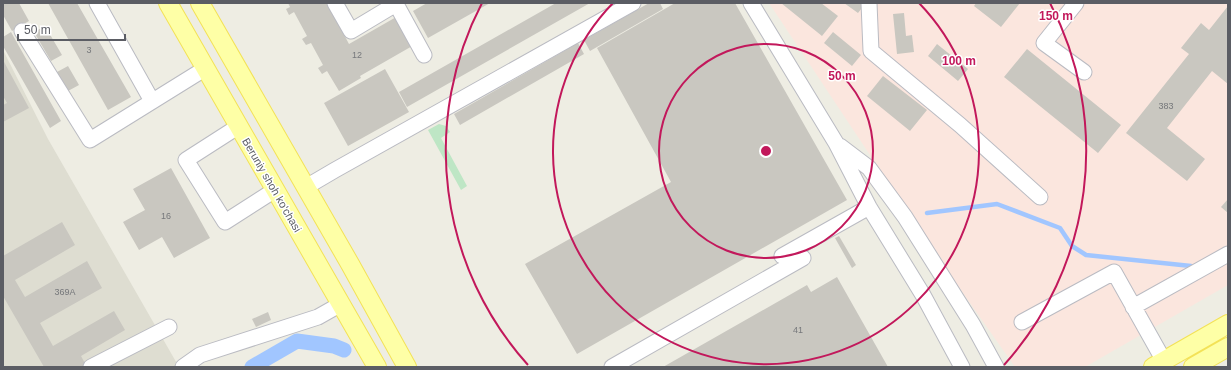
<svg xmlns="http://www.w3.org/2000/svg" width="1231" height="370" viewBox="0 0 1231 370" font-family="Helvetica,sans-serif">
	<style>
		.education { fill: #deddd1 }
		.medical { fill: #fbe6de }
		.green { fill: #bee6c5 }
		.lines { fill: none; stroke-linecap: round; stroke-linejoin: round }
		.stream { stroke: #a1c6ff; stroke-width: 4.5 }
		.canal { stroke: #a1c6ff; stroke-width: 15 }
		.building { fill: #c9c7c0 }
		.minor-casing { stroke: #babbc2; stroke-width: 17 }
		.major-casing { stroke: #f3e257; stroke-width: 20 }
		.minor { stroke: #fff; stroke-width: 15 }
		.major { stroke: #feffa6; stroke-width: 18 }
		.ring { fill: none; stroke: #c2185b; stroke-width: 2 }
		.labels { text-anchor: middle; stroke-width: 3; stroke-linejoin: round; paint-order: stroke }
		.number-label { font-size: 9px; fill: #76787b }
		.street-label { font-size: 11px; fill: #5b5d64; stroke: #fff }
		.centre { fill: #c2185b; stroke: #fff; stroke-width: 2 }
		.ring-label { font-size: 12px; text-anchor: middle; font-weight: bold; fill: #c2185b; stroke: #fff; stroke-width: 3; stroke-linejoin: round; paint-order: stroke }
	</style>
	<rect width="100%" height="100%" fill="#eeede3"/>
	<path class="education" d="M3 50 48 139 179 367H3Z"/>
	<path class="medical" d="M769 3H1228V285L1085 367H1015L939 259Z"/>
	<path class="green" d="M439 124 446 126 450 132 441 138 467 186 461 190 428 130Z"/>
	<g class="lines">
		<path class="stream" d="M927 213 997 204 1060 228 1072 246 1086 255 1191 266"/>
		<path class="canal" d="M252 367 297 341 334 346 344 350"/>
	</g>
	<path class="building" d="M3 3H19L29 21 12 31 3 15Z
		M48 3H77L131 97 108 110Z
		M288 3H327L349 44 398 16 414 45 360 76 361 78 339 91 327 71 322 74 318 68 323 65 311 43 306 45 302 39 307 36 294 12 289 15 286 9 290 7Z
		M427 3H490L428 38 413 11Z
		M556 3H590L407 107 399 92Z
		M649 3H660L663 9 590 51 584 40Z
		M675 3H735L847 200 577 354 525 264 671 182 597 48Z
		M781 3H821L838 16 822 36Z
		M844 3H864L865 4 858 13Z
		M976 3H1020L1001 27 974 6Z
		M1228 6V84L1212 71 1167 128 1205 159 1187 181 1126 133 1189 54 1181 48 1201 23 1209 30Z
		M904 13 906 36 912 35 914 52 897 54 893 14Z
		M45 26 62 55 51 61 34 32Z
		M11 32 61 121 50 128 3 46V37Z
		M833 32 861 55 852 66 824 43Z
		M578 43 584 54 460 125 454 114Z
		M937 44 968 69 958 81 928 56Z
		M1027 49 1121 125 1098 153 1004 77Z
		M3 60 29 108 3 122V105L7 103 3 96Z
		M68 66 79 85 68 91 57 72Z
		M385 69 409 112 348 146 324 103Z
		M883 76 927 110 910 131 867 96Z
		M171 168 210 238 174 258 162 237 139 250 123 222 145 210 133 189Z
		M1228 199V213L1221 207Z
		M62 222 75 245 15 280 25 297 87 261 102 288 40 323 53 346 114 311 125 330 81 356 87 367H44L3 296V256Z
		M839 236 856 265 852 268 835 238Z
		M837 277 888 367H663L807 285 811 292Z
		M268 312 271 320 256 327 252 319Z"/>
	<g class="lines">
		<defs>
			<path id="minor" d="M97 3 152 101
				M335 3 351 31 396 4 424 55
				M751 3 836 143 869 207 923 295 962 367
				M869 3 871 51 960 125 1040 197
				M1076 3 1044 43 1084 72
				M22 31 90 140 206 68
				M239 126 186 160 225 222 275 190
				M840 146 869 168 905 217 973 325 996 367
				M306 187 335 170 633 3
				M782 256 869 207
				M1133 307 1228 254
				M1022 322 1114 272 1164 361
				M91 367 169 327
				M183 367 200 355 318 317 341 304
				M612 367 803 258"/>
			<path id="major" d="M168 3 377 367
				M200 3 350 264 407 367
				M1153 367 1228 324
				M1193 367 1228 347"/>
		</defs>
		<use href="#minor" class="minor-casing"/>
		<use href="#major" class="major-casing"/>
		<use href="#minor" class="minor"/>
		<use href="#major" class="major"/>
	</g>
	<g class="ring">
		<circle cx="766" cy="151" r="107"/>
		<path d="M919 3A213 213 0 1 1 613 3"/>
		<path d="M528 365A320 320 0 0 1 482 3M1050 3A320 320 0 0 1 1004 365"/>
	</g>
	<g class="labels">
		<g class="number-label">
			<text x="89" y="53">3</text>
			<text x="357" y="58">12</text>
			<text x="1166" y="109">383</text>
			<text x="166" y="219">16</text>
			<text x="65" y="295">369A</text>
			<text x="798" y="333">41</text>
		</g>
		<g class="street-label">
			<text transform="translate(272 185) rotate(60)" y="4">Beruniy shoh ko'chasi</text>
		</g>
	</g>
	<circle cx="766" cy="151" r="6" class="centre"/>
	<g class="ring-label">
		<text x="1056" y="20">150 m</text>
		<text x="959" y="65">100 m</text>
		<text x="842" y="80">50 m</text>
	</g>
	<rect width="1231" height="370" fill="none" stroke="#5b5d64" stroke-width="8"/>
	<path d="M18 34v6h107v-6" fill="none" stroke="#5b5d64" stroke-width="2"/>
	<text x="24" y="34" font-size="12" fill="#5b5d64" stroke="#ffffff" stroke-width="3" paint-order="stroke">50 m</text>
</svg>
